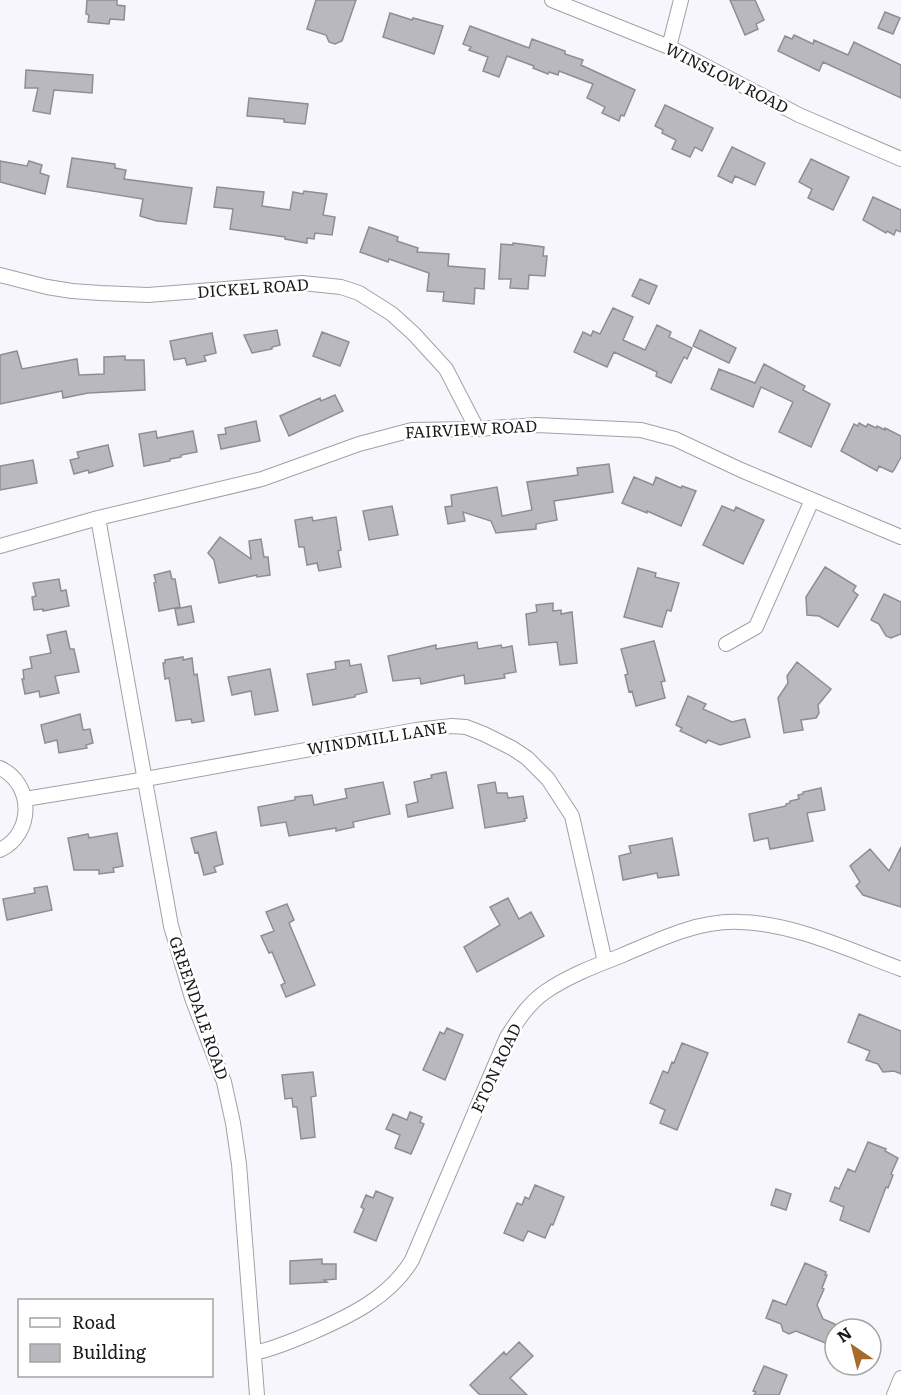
<svg xmlns="http://www.w3.org/2000/svg" width="901" height="1395" viewBox="0 0 901 1395" font-family="Literata,serif">
	<style>
		.building { fill: #bab8bf; stroke: #8f8d94; stroke-width: 1.5 }
		.lines { fill: none; stroke-linecap: round; stroke-linejoin: round }
		.minor-casing { stroke: #a2a0a7; stroke-width: 16 }
		.minor { stroke: #fff; stroke-width: 14 }
		.labels { text-anchor: middle; stroke-width: 5; stroke-linejoin: round; paint-order: stroke }
		.street-label { font-size: 16px; fill: #19191b; stroke: #fff }
	</style>
	<rect width="100%" height="100%" fill="#f8f6fd"/>
	<path class="building" d="M87 0H117V5L125 6 124 20 110 19 109 24 88 22 89 15 86 14Z
		M316 0H356L342 41 335 44 329 42 326 35 307 29Z
		M730 0H755L764 20 756 24 758 29 745 35Z
		M885 12 900 18 893 34 878 28Z
		M390 13 412 20 413 18 443 26 434 54 383 37Z
		M470 26 529 48 532 39 565 51V54L583 60 581 65 635 90 624 116 621 115 619 121 602 113 605 107 587 98 593 84 559 71 558 75 549 72 548 74 533 68 534 66 507 56 499 77 483 71 488 57 469 50 471 47 463 44Z
		M794 35 813 44 814 40 848 55 854 42 901 65V98L823 62 819 71 778 51 785 36 792 39Z
		M26 70 93 75 92 93 54 90 50 114 33 111 38 88H25Z
		M249 98 308 104 305 124 284 122V119L247 116Z
		M665 105 713 128 702 151 695 147 690 157 672 149 676 140 662 133 663 130 655 126Z
		M732 147 765 163 755 185 735 176 732 183 718 176Z
		M72 158 115 164V168L126 170 124 179 192 188 186 224 157 221 140 216 143 199 67 187Z
		M811 159 849 177 833 210 808 198 812 189 799 182Z
		M0 161 27 166 29 161 42 165 40 173 49 176 45 194 0 182Z
		M217 187 264 192 262 206 290 210 293 192 303 194 304 191 327 194 323 215 335 217 332 235 315 233 314 239 307 238V243L285 239V237L230 229 233 209 214 207Z
		M873 197 901 210V232L896 230 894 235 887 231 886 233 863 220Z
		M369 227 398 237 397 241 418 248 417 252 449 254 448 266 485 269 484 289 475 288 474 304 443 301 444 292 427 291 429 273 389 259 388 262 360 252Z
		M513 243 544 247 543 256H547L545 276 529 275 528 289 510 288 511 279H499L501 244 513 245Z
		M640 279 657 286 649 304 632 296Z
		M613 308 633 317 623 340 645 350 657 325 671 332 669 337 692 348 687 359 684 357 671 383 656 376 657 372 614 352 607 367 574 352 583 332 591 336 593 331 600 334Z
		M277 330 280 345 272 347V349L252 353 244 335Z
		M700 330 736 348 729 363 693 346Z
		M322 332 349 342 340 366 313 356Z
		M212 333 216 353 204 356 206 361 187 365 185 358 174 360 170 341Z
		M17 351 22 369 77 359 79 375 104 374V357L125 356V360H144L145 390 88 393 63 398 62 391 0 404V355Z
		M764 364 805 386 803 390 830 404 811 447 779 432 793 402 761 387 753 407 711 389 719 369 755 383Z
		M335 395 343 411 289 436 280 416 320 398 321 401Z
		M256 421 260 441 221 449 218 435 226 434 225 428Z
		M859 423 866 427 868 424 876 428 877 426 885 430V428L901 436V457L894 470 892 472 879 466 877 471 841 451 854 424 858 426Z
		M156 431 157 438 193 431 197 452 181 455V457L170 459V461L144 466 139 434Z
		M108 445 113 466 89 473 88 470 74 474 70 460 79 458 77 452Z
		M33 460 37 483 0 490V466Z
		M609 464 613 492 554 501 557 520 536 524V529L496 533 491 521 463 512 465 521 448 524 445 507 452 506 451 495 497 487 502 516 532 510 527 482 578 475 577 468Z
		M634 477 653 485 656 477 681 488 682 486 696 491 681 526 647 511V513L622 503Z
		M392 506 398 535 369 540 363 511Z
		M722 506 734 511 736 507 764 520 743 564 703 545Z
		M312 517 313 521 336 517 341 550 338 551 341 567 319 571 317 563 307 565 304 547H299L295 520Z
		M220 537 251 559 249 541 261 539 264 557H268L270 575 257 577V575L219 583 214 560 208 553Z
		M825 567 856 586 853 591 858 595 838 627 819 616 807 615 806 597Z
		M638 568 656 573 655 577 679 583 671 611 667 610 662 627 624 617Z
		M170 571 172 579H175L180 607 159 611 154 583 156 582 154 575Z
		M59 579 61 591 66 590 69 606 43 611V609L34 610 32 597 36 596 33 583Z
		M884 594 901 602V634L891 638 886 636 879 624 871 620Z
		M553 603V611L561 610V614L572 612 577 663 560 665 557 642 529 645 526 614 537 612 536 605Z
		M191 606 194 622 178 625 175 609Z
		M66 631 70 649H74L79 672 55 676 59 693 40 697 39 691 25 694 22 679H24L23 670 32 668 30 657 51 653 47 635Z
		M654 641 665 681 661 682 665 698 636 706 632 691 629 692 625 675 628 674 621 649Z
		M477 642 478 649 501 645 502 648 512 646 516 672 504 674 505 678 465 684 464 675 421 684 420 678 393 681 388 656 436 645V649Z
		M183 657V660L192 658 194 675 197 674 204 721 192 723 191 719 176 721 169 678 165 679 163 663H165V660Z
		M349 660 350 666 361 664 367 692 355 695V697L313 705 307 674 336 669 335 662Z
		M797 662 831 689 818 705 819 713 816 718 801 720 803 730 784 733 778 698 788 683 787 676Z
		M270 669 278 711 255 715 251 691 232 695 228 677Z
		M688 696 706 704 703 709 732 722 745 719 750 737 720 745 708 740 706 743 680 731 682 728 676 725Z
		M80 714 83 730 90 729 93 743 86 745 87 748 59 753 57 740 45 743 41 725Z
		M446 772 453 808 408 817 406 805 418 802 414 782 432 778 431 775Z
		M383 782 390 814 353 822 354 827 336 831V828L289 836 286 822 261 826 258 807 295 800V797L312 795 314 805 347 798 345 789Z
		M495 782 497 793H507L508 798 523 796 527 818 524 819 525 821 485 828 478 785Z
		M821 788 825 810 807 813 813 841 770 849 768 838 754 841 749 814 786 806V804L790 803V801L799 799 798 795 803 794V792Z
		M216 832 223 864 214 867 216 872 204 875 198 852 195 853 191 838Z
		M117 833 123 866 113 868 114 872 99 874V870H74L68 838 88 834 89 838Z
		M672 838 679 875 658 878 657 873 623 880 619 856 631 853 629 846Z
		M901 847V907L863 895 856 886 860 882 850 866 870 849 889 871Z
		M47 886 52 910 7 920 3 899 35 893 34 888Z
		M508 898 519 919 531 912 544 936 477 972 464 947 500 925 490 907Z
		M287 904 294 920 289 923 315 985 286 997 281 985 285 983 272 952 269 953 261 936 274 931 266 912Z
		M859 1014 901 1031V1074L894 1071 883 1072 878 1064 866 1060 870 1051 848 1042Z
		M447 1028 463 1035 445 1080 423 1070 440 1032 444 1034Z
		M682 1043 708 1053 677 1130 660 1123 665 1110 650 1103 663 1071 668 1073 672 1062 674 1063Z
		M313 1072 316 1096 311 1097 315 1137 301 1139 297 1107H293L292 1098 285 1099 282 1075Z
		M410 1112 422 1117 420 1122 424 1124 411 1154 395 1148 400 1135 386 1129 393 1114 407 1120Z
		M868 1142 886 1149 885 1151 898 1158 891 1174 893 1175 888 1188 886 1187 869 1232 840 1220 844 1207 830 1201 835 1187 839 1189 848 1169 855 1172Z
		M535 1185 564 1197 553 1225 551 1224 545 1238 528 1231 523 1241 504 1233 517 1203 522 1205 525 1197 529 1199Z
		M776 1189 791 1194 786 1210 771 1205Z
		M376 1191 393 1198 376 1241 354 1232 364 1209 361 1207 366 1195 373 1198Z
		M322 1259V1264H336V1279L324 1280 327 1282 290 1284V1261Z
		M805 1263 826 1272 825 1275H827L822 1288 824 1289 817 1305 823 1319 835 1324V1347L796 1331 789 1334 783 1331 781 1324 766 1318 773 1300 786 1305Z
		M519 1342 533 1356 510 1378 527 1395H480L470 1385 504 1352 506 1355Z
		M764 1366 787 1375 779 1395H754L756 1392 753 1391Z"/>
	<g class="lines">
		<defs>
			<path id="minor" d="M552 0 669 47 799 115 901 159
				M669 47 681 0
				M0 275 47 287 72 291 100 293 148 295 302 283 341 287 359 293 392 314 414 334 446 369 477 429
				M98 518 171 926 192 998 224 1082 233 1123 239 1164 257 1395
				M0 546 98 518 262 479 359 444 412 430 477 429 537 425 641 430 675 439 741 470 901 537
				M726 644 756 627 812 500
				M0 768C34 784 34 834 0 850
				M25 799 129 782 416 730 452 726 466 727 484 734 512 748 527 758 548 779 572 816 605 962
				M254 1353C274 1349 292 1341 311 1333 350 1316 390 1297 412 1260L507 1037C518 1020 528 1004 545 992 568 976 597 965 623 955 660 939 699 920 740 922 793 923 852 951 901 969
				M894 1395 901 1378"/>
		</defs>
		<use href="#minor" class="minor-casing"/>
		<use href="#minor" class="minor"/>
	</g>
	<g class="labels">
		<g class="street-label">
			<text transform="translate(727 78) rotate(27)" y="6">WINSLOW ROAD</text>
			<text transform="translate(253 288) rotate(-4)" y="6">DICKEL ROAD</text>
			<text transform="translate(471 429) rotate(-3)" y="6">FAIRVIEW ROAD</text>
			<text transform="translate(377 738) rotate(-9)" y="6">WINDMILL LANE</text>
			<text transform="translate(199 1008) rotate(71)" y="6">GREENDALE ROAD</text>
			<text transform="translate(496 1068) rotate(-65)" y="6">ETON ROAD</text>
		</g>
	</g>
	<rect x="18" y="1299" width="195" height="78" fill="#ffffff" stroke="#a3a3a4" stroke-width="1.5"/>
	<rect x="30" y="1318" width="30" height="9" fill="#ffffff" stroke="#a3a3a4" stroke-width="1.5"/>
	<text x="72" y="1329" font-size="18" fill="#19191b">Road</text>
	<rect x="30" y="1344" width="30" height="18" fill="#bab8bf" stroke="#a3a3a4" stroke-width="1.5"/>
	<text x="72" y="1359" font-size="18" fill="#19191b">Building</text>
	<g transform="translate(853 1347) rotate(325)"><circle r="28" fill="#ffffff" stroke="#a3a3a4" stroke-width="1.5"/>
	<path d="M0-4.5L10 22L0 15L-10 22Z" fill="#a66c2c"/>
	<text y="-9" font-size="16" font-weight="bold" text-anchor="middle" fill="#19191b">N</text>
	</g>
</svg>
